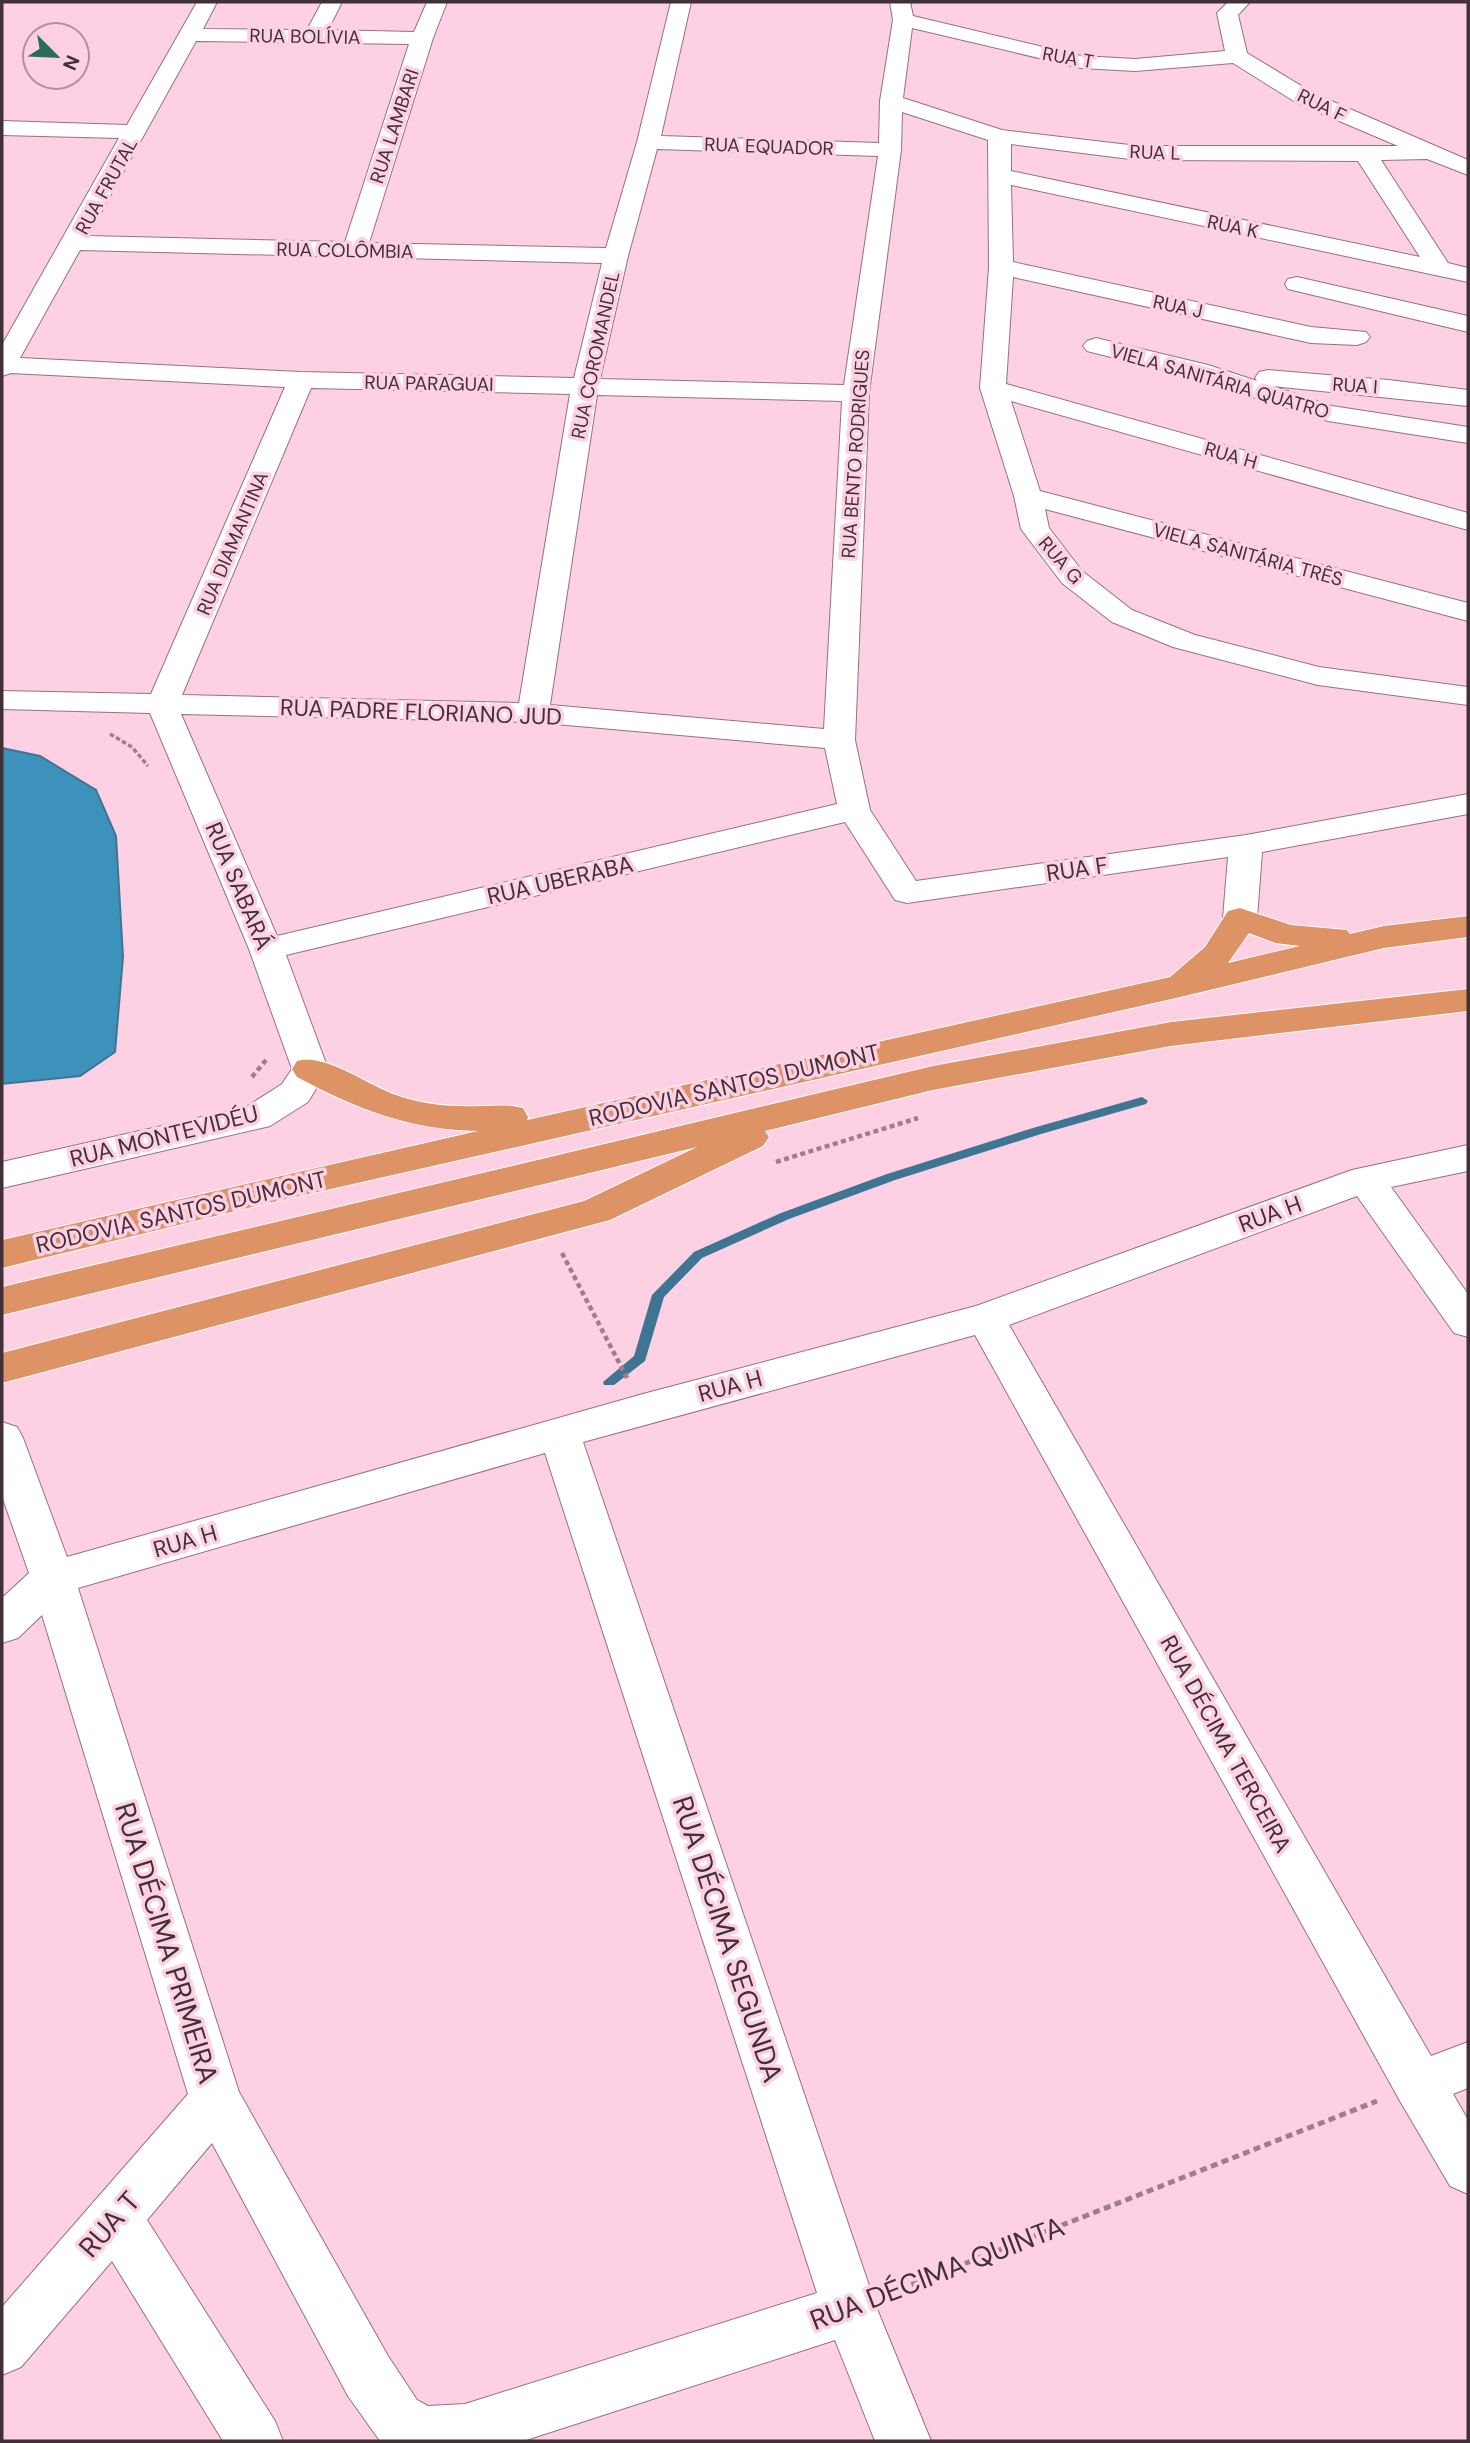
<svg xmlns="http://www.w3.org/2000/svg" width="1470" height="2443" viewBox="0 0 1470 2443" font-family="'DM Sans',sans-serif">
	<style>
		.water { fill: #3c92ba; stroke: #3e7593; stroke-width: 2 }
		.lines { fill: none; stroke-linecap: round; stroke-linejoin: round }
		.stream { fill: #3e7593; fill-rule: evenodd }
		.minor-casing { stroke: #987081; stroke-width: 2 }
		.highway-casing { stroke: #fff; stroke-width: 2 }
		.path-far2 { stroke: #9d7f8c; stroke-width: 3.5; stroke-dasharray: 4.5 2.5; stroke-linecap: butt }
		.path-far1 { stroke: #9d7f8c; stroke-width: 4.5; stroke-dasharray: 5 3.5; stroke-linecap: butt }
		.path { stroke: #9d7f8c; stroke-width: 5; stroke-dasharray: 7 4.5; stroke-linecap: butt }
		.minor { fill: #fff; fill-rule: evenodd }
		.highway { fill: #de9366; fill-rule: evenodd }
		.labels { text-anchor: middle; stroke-width: 7; stroke-linejoin: round; paint-order: stroke }
		.far-street-label { font-size: 19px; fill: #413037; stroke: #fdd0e3 }
		.street-label { font-size: 23px; fill: #413037; stroke: #fdd0e3 }
		.near-street-label { font-size: 28px; fill: #413037; stroke: #fdd0e3 }
	</style>
	<rect width="100%" height="100%" fill="#fdd0e3"/>
	<path class="water" d="M2 748 40 756 96 790 116 836 123 957 115 1052 80 1076 2 1084Z"/>
	<g class="lines">
		<path class="stream" d="M1142 1097 1148 1101 1146 1104 1041 1134 895 1180 789 1219 702 1258 664 1297 645 1361 614 1385H604L603 1382 634 1356 652 1295 694 1252 781 1213 887 1174 1033 1128Z"/>
		<defs>
			<path id="minor" d="M197 2H217L203 29 307 30 322 2H342L328 30 414 32 427 2H447L433 38 369 243 606 248 637 142 671 2H691L661 136 879 143 880 101 893 20 890 2H910L913 16 1081 56 1135 59 1225 51 1217 13 1228 2H1250L1238 15 1247 53 1313 93 1468 160V175L1427 159 1381 160 1448 263 1468 268V282L1011 185 1013 262 1311 327 1366 332 1370 337 1366 342 1357 345 1311 343 1013 277 1006 384 1468 513V530L1011 401 1040 491 1468 603V621L1045 509 1049 528 1082 571 1132 610 1195 635 1319 667 1468 687V705L1318 685 1173 647 1112 622 1062 583 1021 529 1014 496 980 388 989 267 988 140 902 112 901 150 869 393 855 740 870 810 916 881 1246 835 1468 794V814L1262 852 1257 918 1252 925 1240 928 1228 925 1223 918 1228 857 907 903 895 900 845 822 286 955 328 1069 308 1102 270 1126 2 1188V1162L246 1107 282 1084 292 1069 249 949 150 713 2 709V691L151 694 285 387 11 373 2 376V345L119 138 2 135V121L127 125ZM912 28 1081 68 1135 71 1233 63 1297 103 1398 146H1138L1002 130 903 98ZM196 41 409 44 345 242 88 236ZM1011 144 1138 160 1358 161 1420 257 1011 171ZM657 149 878 156 844 385 600 379 628 256ZM80 250 602 263 574 378 301 372 20 358ZM311 388 570 394 519 703 182 695ZM597 395 842 401 824 729 550 705ZM181 714 533 722 825 748 837 804 277 936Z
				M1297 277 1468 316V332L1288 289 1285 284 1288 279Z
				M1096 338 1208 365 1257 381 1255 378 1259 372 1268 370 1389 380 1468 390V406L1272 386 1332 406 1468 427V443L1328 421 1190 377 1087 351 1083 346 1087 341Z
				M1468 1145V1171L1391 1187 1468 1294V1337L1454 1333 1357 1196 1009 1325 1431 2056 1468 2042V2088L1453 2094 1468 2120V2194L1450 2186 1400 2101 975 1335 583 1442 877 2309 931 2441H875L835 2340 523 2441H380L348 2396 212 2143 147 2220 275 2421 283 2441H223L112 2261 21 2367 2 2375V2307L188 2094 42 1615 18 1638 2 1643V1598L29 1573 2 1496V1422L17 1427 23 1438 67 1557 643 1394 976 1306 1352 1170ZM545 1453 817 2293 465 2404 428 2406 417 2400 388 2356 239 2092 78 1588Z"/>
			<path id="highway" d="M1240 908 1291 925 1347 930 1350 934 1384 926 1468 916V937L1384 948 1176 998 260 1205 2 1268V1240L478 1131C411 1130 356 1109 297 1077L292 1069 297 1061C326 1053 367 1085 396 1095 423 1105 452 1107 481 1106 496 1106 508 1104 523 1108L528 1117 527 1120 1170 977 1205 947 1228 911ZM1249 933 1275 943 1300 946 1228 963Z
				M1468 989V1011L1171 1046 933 1090 765 1131 769 1137 763 1146 610 1220 2 1383V1353L584 1201 697 1147 2 1315V1287L933 1066 1171 1022Z"/>
		</defs>
		<use href="#minor" class="minor-casing"/>
		<use href="#highway" class="highway-casing"/>
		<path class="path-far2" d="M110 734 132 747 148 766"/>
		<path class="path-far1" d="M252 1077 266 1060
			M776 1162 918 1118
			M562 1253 627 1378"/>
		<path class="path" d="M890 2293 1377 2101"/>
		<use href="#minor" class="minor"/>
		<use href="#highway" class="highway"/>
	</g>
	<g class="labels">
		<g class="far-street-label">
			<text transform="translate(305 36) rotate(1)" y="7">RUA BOLÍVIA</text>
			<text transform="translate(1068 57) rotate(10)" y="7">RUA T</text>
			<text transform="translate(1322 105) rotate(26)" y="7">RUA F</text>
			<text transform="translate(394 126) rotate(-72)" y="7">RUA LAMBARI</text>
			<text transform="translate(769 146) rotate(2)" y="7">RUA EQUADOR</text>
			<text transform="translate(1155 152) rotate(2)" y="7">RUA L</text>
			<text transform="translate(106 186) rotate(-61)" y="7">RUA FRUTAL</text>
			<text transform="translate(1233 226) rotate(12)" y="7">RUA K</text>
			<text transform="translate(345 250) rotate(1)" y="7">RUA COLÔMBIA</text>
			<text transform="translate(1178 306) rotate(12)" y="7">RUA J</text>
			<text transform="translate(595 355) rotate(-78)" y="7">RUA COROMANDEL</text>
			<text transform="translate(1220 381) rotate(16)" y="7">VIELA SANITÁRIA QUATRO</text>
			<text transform="translate(429 383) rotate(1)" y="7">RUA PARAGUAI</text>
			<text transform="translate(1355 385) rotate(4)" y="7">RUA I</text>
			<text transform="translate(855 454) rotate(-86)" y="7">RUA BENTO RODRIGUES</text>
			<text transform="translate(1231 455) rotate(16)" y="7">RUA H</text>
			<text transform="translate(232 543) rotate(-67)" y="7">RUA DIAMANTINA</text>
			<text transform="translate(1248 554) rotate(15)" y="7">VIELA SANITÁRIA TRÊS</text>
			<text transform="translate(1061 560) rotate(49)" y="7">RUA G</text>
		</g>
		<g class="street-label">
			<text transform="translate(421 712) rotate(2)" y="8">RUA PADRE FLORIANO JUD</text>
			<text transform="translate(1077 869) rotate(-8)" y="8">RUA F</text>
			<text transform="translate(560 880) rotate(-13)" y="8">RUA UBERABA</text>
			<text transform="translate(239 886) rotate(67)" y="8">RUA SABARÁ</text>
			<text transform="translate(734 1085) rotate(-13)" y="8">RODOVIA SANTOS DUMONT</text>
			<text transform="translate(164 1136) rotate(-14)" y="8">RUA MONTEVIDÉU</text>
			<text transform="translate(181 1212) rotate(-13)" y="8">RODOVIA SANTOS DUMONT</text>
			<text transform="translate(1270 1214) rotate(-20)" y="8">RUA H</text>
			<text transform="translate(730 1386) rotate(-15)" y="8">RUA H</text>
			<text transform="translate(185 1541) rotate(-16)" y="8">RUA H</text>
			<text transform="translate(1226 1744) rotate(61)" y="8">RUA DÉCIMA TERCEIRA</text>
		</g>
		<g class="near-street-label">
			<text transform="translate(728 1939) rotate(72)" y="10">RUA DÉCIMA SEGUNDA</text>
			<text transform="translate(167 1943) rotate(73)" y="10">RUA DÉCIMA PRIMEIRA</text>
			<text transform="translate(109 2224) rotate(-49)" y="10">RUA T</text>
			<text transform="translate(937 2273) rotate(-21)" y="10">RUA DÉCIMA QUINTA</text>
		</g>
	</g>
	<rect width="1470" height="2443" fill="none" stroke="#413037" stroke-width="7"/>
	<g transform="translate(56 56) rotate(114)"><circle r="33" fill="#fdd0e3" stroke="#b2909e" stroke-width="2"/>
	<path d="M0-5L12 26L0 18L-12 26Z" fill="#2c6b59"/>
	<text y="-10" font-size="19" font-weight="bold" text-anchor="middle" fill="#413037">N</text>
	</g>
</svg>
